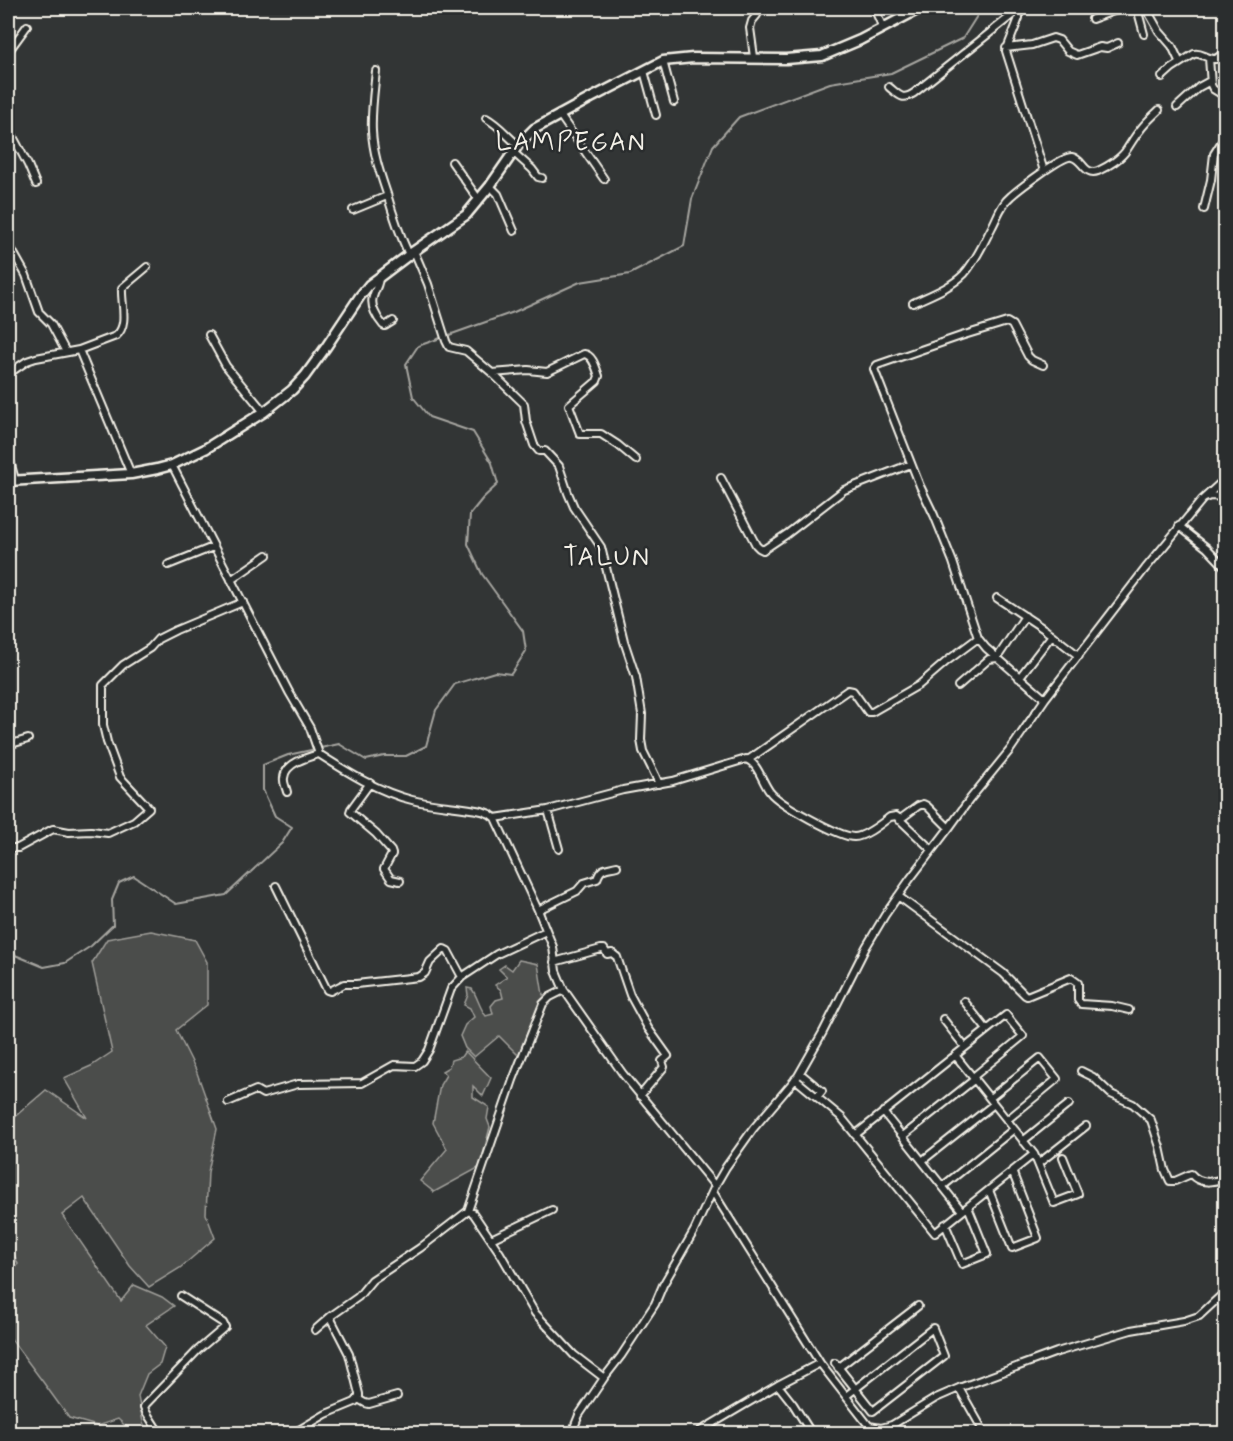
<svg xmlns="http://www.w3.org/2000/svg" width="1233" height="1441" viewBox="0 0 1233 1441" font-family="Mynerve,sans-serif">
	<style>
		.green { fill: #4b4d4c; stroke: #a09f9a; stroke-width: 1.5 }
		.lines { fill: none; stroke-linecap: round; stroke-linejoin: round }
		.stream { stroke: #a6a5a0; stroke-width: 2 }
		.minor-casing { stroke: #f4f1e8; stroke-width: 10 }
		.secondary-casing { stroke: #f4f1e8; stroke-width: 13 }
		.minor { stroke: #2a2d2e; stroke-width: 6 }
		.secondary { stroke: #2a2d2e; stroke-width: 8 }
		.labels { text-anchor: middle; stroke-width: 5; stroke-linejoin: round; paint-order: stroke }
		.quarter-label { font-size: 26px; letter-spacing: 1.5px; fill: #f4f1e8; stroke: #2a2d2e }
	</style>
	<rect width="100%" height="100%" fill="#323535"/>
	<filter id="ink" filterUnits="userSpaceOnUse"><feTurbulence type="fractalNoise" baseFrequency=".0167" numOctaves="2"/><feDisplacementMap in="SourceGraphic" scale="12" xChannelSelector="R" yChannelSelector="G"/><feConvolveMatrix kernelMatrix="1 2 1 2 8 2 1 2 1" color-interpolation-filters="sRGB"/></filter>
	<g filter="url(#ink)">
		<path class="green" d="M151 931 195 940 207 962V1005L176 1030 196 1070 217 1129 208 1172 206 1214 215 1238 180 1268 149 1287 130 1266 84 1198 62 1215 121 1301 134 1285 162 1297 174 1306 146 1325 165 1347 160 1364 147 1374 138 1396 143 1422 148 1433 134 1434 118 1419 97 1426 69 1418 43 1382 8 1335V1274L18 1264 8 1240V1129L11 1120 46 1090 87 1118 64 1078 91 1066 112 1052 92 963 107 939Z
			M519 960 538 964 543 995 550 994 519 1056 499 1036 474 1057 465 1048 460 1036 465 1025 474 1017 470 1008 464 1005 468 995 467 988 472 989C478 998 479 1007 486 1016L493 1014 491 1006 496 1000 503 998 501 990 495 985 507 977 499 969 505 965 512 970Z
			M465 1051 491 1078 483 1096 473 1086V1097L489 1107 487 1119 490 1127 480 1167 434 1192 420 1181 447 1149 433 1123 440 1085 446 1075 442 1071 449 1067 451 1060 461 1057Z"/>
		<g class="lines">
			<path class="stream" d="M8 947 15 955 44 967 65 963 91 946 113 925 112 900 119 883 134 876 176 904 226 895 282 843 292 827 275 816 263 790V765L288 755 339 744 366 760 384 756H406L426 746 436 710 455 684 495 672 511 674 526 651 523 631 482 574 468 544 470 514 483 498 498 484 492 463 473 432 429 417 413 397 406 364 418 346 514 312 580 282 630 274 684 246 692 199 713 146 739 117 830 83 891 73 963 38 982 8"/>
			<defs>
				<path id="minor" d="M874 8 883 28
					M1018 8 1019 18 1006 51 1044 171
					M1137 8 1144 34
					M1146 8 1159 31 1172 46 1180 63
					M1111 12 1125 8
					M1092 19 1111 12 1110 8
					M1006 48 1032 45 1053 38 1059 40 1068 51 1077 55 1100 47 1107 48 1118 43
					M8 52 27 26
					M754 57 750 28 752 21 757 15 756 8
					M1209 58 1211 85 1213 89 1226 97
					M663 61 674 102
					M376 71C374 91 371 111 372 131 373 153 380 173 387 194 393 215 400 235 409 255
					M644 71 656 115
					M1162 77 1172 68 1194 54C1201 52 1206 59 1216 59L1226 51
					M889 87C899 95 902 101 914 93L1021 8
					M1177 107 1199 87 1210 81
					M8 114V120
					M559 114 604 179
					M486 118C499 125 507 136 518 145
					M8 127 28 165 36 184
					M513 152 532 169 538 177 542 178
					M452 162 479 200
					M490 186 498 194 514 231
					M1204 209 1211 180 1214 154 1226 135
					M353 210 387 196
					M8 243 26 275 39 312 51 324 66 352
					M414 251 428 284 446 341 449 347 466 351 492 373 528 370 547 372 584 354C593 355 596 368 599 376L597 381 569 405 580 434H601L618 445 636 460
					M379 277C379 285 375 289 373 297 370 306 377 318 383 325L385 326 393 321
					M913 303C930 295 950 288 964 274 976 261 984 242 992 227 998 216 1001 204 1011 196 1019 189 1063 155 1072 157 1083 159 1084 176 1098 171 1107 167 1122 158 1127 149 1131 143 1135 136 1140 130 1145 123 1152 117 1159 110
					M209 335 226 366 264 412
					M79 350 116 336C129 325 121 303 122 288L147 267
					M1043 365 1032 360 1028 356 1012 325 1007 322 961 336 877 365 874 369 920 486 934 515 953 562 978 638 986 648 1045 699
					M492 373 524 404 526 421 534 445 539 451H545L559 466 568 493 574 507 601 547 624 641 636 677 642 714 641 740 643 751 655 775 659 784
					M8 374 27 361 36 358 79 350 131 474
					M8 453 15 480
					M172 465 289 692 310 728 319 754C347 772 379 792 412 800 435 806 459 806 482 811L490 814 495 818 538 910 553 947 556 971 564 990 623 1074 715 1186
					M721 478 756 545 759 548 763 550 787 534 844 490 911 464
					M1205 498 1210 496 1224 497
					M1179 526 1207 548 1226 568
					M168 565 213 547
					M231 580 267 555
					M997 598 1044 629 1079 656
					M1019 678 1052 635
					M958 686 989 659 997 658 1025 616
					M8 745 28 739
					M748 760 848 690 853 691 868 712H872L919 685 947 661 978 638
					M370 783 351 809 350 812 376 834 391 851 392 854 384 869 391 879 400 881
					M287 792C286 787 283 783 284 778 285 763 308 757 319 754
					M548 810 559 849
					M495 818 548 810 623 790 673 781 746 759C758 763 762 782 770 792 779 804 840 837 854 837 865 837 882 823 890 817L896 816 932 850
					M899 820 918 806 923 804 927 806 949 828
					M8 848H18L53 829 69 832 91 831 108 833 134 821 149 808 120 777 107 742 103 725V685L123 665 150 648 158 639 176 630 243 602
					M276 886 327 990 330 991 344 984H356L419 977 425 973 430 962 444 949 448 951 462 977
					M898 896 1003 973 1025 995 1027 996 1071 978 1078 983V1000L1081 1004 1112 1006 1129 1010
					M538 910 577 891 584 883 597 879C601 867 605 869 617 866
					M554 962 601 949H604L607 954 612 953 617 957 630 995 648 1028 668 1056 662 1061 664 1067 640 1096
					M964 1001 987 1030
					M943 1019 965 1047
					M1081 1071 1093 1077 1111 1094 1133 1104 1151 1120 1160 1147 1165 1170 1170 1181H1175L1191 1174C1200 1185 1213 1182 1226 1178
					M800 1073 822 1091 817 1097
					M795 1079 841 1117 935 1233 1034 1154 955 1055
					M990 1098 1040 1058 1057 1079 1007 1120
					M228 1102 256 1090 263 1094 298 1084 362 1083 394 1065 415 1066 422 1061 429 1050 451 989 462 977 497 954 546 931
					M883 1112 962 1211
					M855 1135 1006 1015 1023 1036 973 1077
					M903 1136 975 1079
					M1023 1141 1069 1104
					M1034 1154 1054 1203 1078 1194 1063 1157
					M922 1161 994 1104
					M1039 1163 1086 1126
					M943 1186 1014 1129
					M989 1190 1012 1248 1038 1238 1012 1171
					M713 1192 820 1363 869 1426 881 1428 892 1425 936 1398 959 1388 1057 1352 1131 1330 1184 1321 1199 1316 1226 1291
					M468 1211 473 1213 500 1253 535 1313 574 1355 604 1378
					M945 1224 962 1264 987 1254 968 1207
					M491 1239 552 1210
					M315 1330 331 1316
					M835 1363C848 1379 860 1395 873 1411L944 1356 933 1328 855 1389 846 1396
					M838 1368 918 1306
					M778 1385 820 1363
					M959 1388 985 1434
					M358 1399 365 1403 369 1404 397 1396
					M160 1434 146 1412 144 1407 146 1404 198 1350 225 1327 223 1323 181 1296
					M292 1434 326 1414 355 1402 359 1397V1394L349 1354 332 1321 331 1316 358 1297 372 1280 420 1248 468 1211 513 1080 543 1004 550 997 564 990
					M574 1434 575 1425 579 1415 604 1378 621 1356 655 1304 663 1285 694 1231 715 1186 726 1167 753 1129 798 1076 823 1032 866 947 885 915 910 879 949 828 970 799 1010 750 1045 699 1145 569 1202 500 1226 478
					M695 1434 778 1385 793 1404 812 1434"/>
				<path id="secondary" d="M8 481 131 474 157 469 172 465 205 449 264 412 292 390 305 376 326 347 360 296 369 285 414 251 466 215 490 186 519 144 534 129 591 98 663 61 693 58 786 59 822 56 860 40 921 8"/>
			</defs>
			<use href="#minor" class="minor-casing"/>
			<use href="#secondary" class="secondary-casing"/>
			<use href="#minor" class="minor"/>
			<use href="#secondary" class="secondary"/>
		</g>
	</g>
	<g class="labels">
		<g class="quarter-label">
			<text x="571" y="150">LAMPEGAN</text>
			<text x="607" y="565">TALUN</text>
		</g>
	</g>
	<rect width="1233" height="1441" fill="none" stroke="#2a2d2e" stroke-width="30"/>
	<rect x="15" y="15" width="1203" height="1411" fill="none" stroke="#f4f1e8" stroke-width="2" filter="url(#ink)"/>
</svg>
